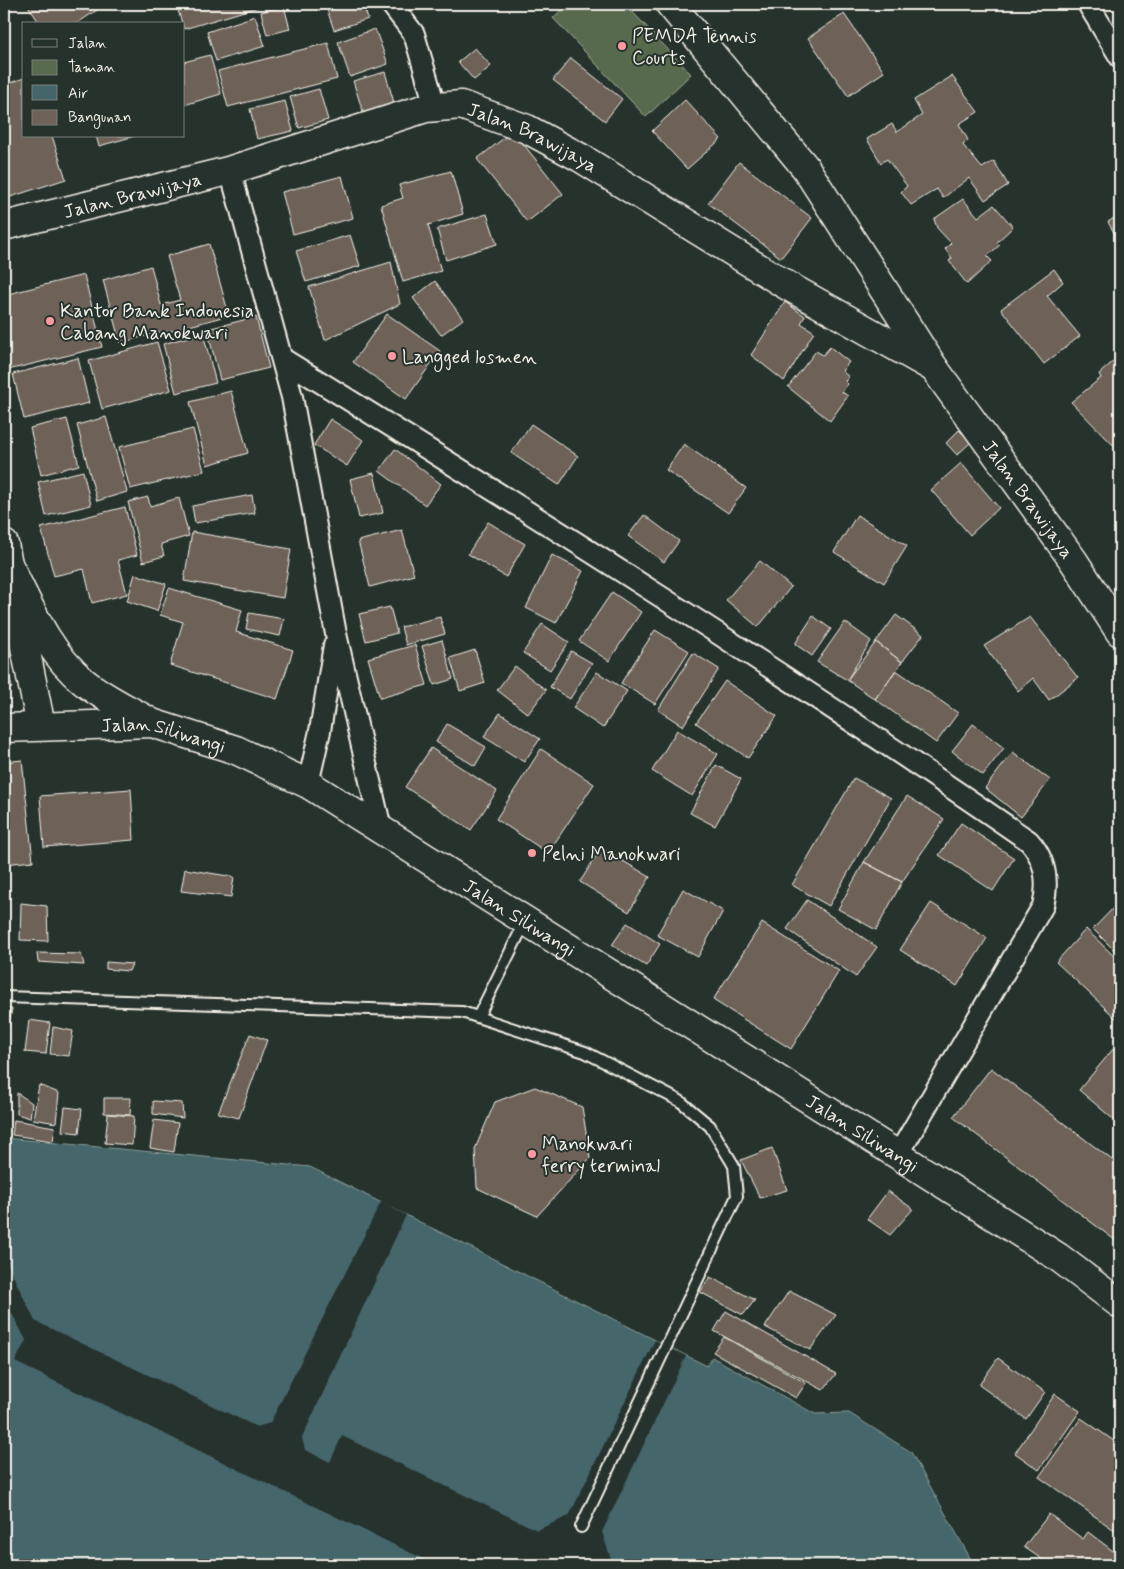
<svg xmlns="http://www.w3.org/2000/svg" width="1124" height="1569" viewBox="0 0 1124 1569" font-family="Mynerve,sans-serif">
	<style>
		.green { fill: #596b4e; stroke: #a6ae9b }
		.water { fill: #44666a; stroke: #8a9e9c }
		.pier { fill: #26332d }
		.building { fill: #6e6259; stroke: #f4f1e8 }
		.lines { fill: none; stroke-linecap: round; stroke-linejoin: round }
		.lane-casing { stroke: #f4f1e8; stroke-width: 14 }
		.street-casing { stroke: #f4f1e8; stroke-width: 24 }
		.secondary-casing { stroke: #f4f1e8; stroke-width: 31 }
		.highway-casing { stroke: #f4f1e8; stroke-width: 31 }
		.lane { stroke: #26332d; stroke-width: 10 }
		.street { stroke: #26332d; stroke-width: 20 }
		.secondary { stroke: #26332d; stroke-width: 28 }
		.highway { stroke: #26332d; stroke-width: 28 }
		.poi-dot { fill: #ff9aa2; stroke: #26332d; stroke-width: 2 }
		.labels { text-anchor: middle; stroke-width: 4; stroke-linejoin: round; paint-order: stroke }
		.poi-label { font-size: 19px; fill: #f4f1e8; stroke: #26332d; text-anchor: start }
		.street-label { font-size: 19px; fill: #f4f1e8; stroke: #26332d }
	</style>
	<rect width="100%" height="100%" fill="#26332d"/>
	<filter id="ink" filterUnits="userSpaceOnUse"><feTurbulence type="fractalNoise" baseFrequency=".02" numOctaves="2"/><feDisplacementMap in="SourceGraphic" scale="10" xChannelSelector="R" yChannelSelector="G"/><feConvolveMatrix kernelMatrix="1 2 1 2 8 2 1 2 1" color-interpolation-filters="sRGB"/></filter>
	<g filter="url(#ink)">
		<path class="green" d="M568 4H625L691 74 646 117 553 18Z"/>
		<path class="water" d="M4 1138 310 1167 707 1366 712 1357 815 1414 849 1413 911 1452 974 1565H4Z"/>
		<path class="pier" d="M381 1202 406 1215 302 1438 305 1450 330 1462 342 1436 537 1530 569 1516 655 1340 686 1356 602 1532 613 1565H436L15 1362 26 1340 4 1299V1257L35 1321 257 1427 270 1423Z"/>
		<path class="building" d="M27 4H106L76 24H40Z
			M176 4H268L184 29Z
			M325 4H363L368 19 334 30Z
			M782 4H796L788 11Z
			M284 6 290 29 267 35 261 12Z
			M844 14 884 72 848 96 808 38Z
			M255 16 265 46 216 61 207 32Z
			M375 29 388 64 350 77 338 42Z
			M328 43 337 79 228 107 218 71Z
			M475 48 491 66 474 80 458 62Z
			M210 55 221 94 184 105V62Z
			M571 58 622 99 605 121 553 80Z
			M385 72 395 106 364 115 353 81Z
			M952 76 978 112 959 124 968 140 963 145 982 168 994 161 1008 185 985 200 969 178 943 198 937 189 911 205 901 192 907 186 887 159 881 163 867 139 892 124 897 132 922 115 914 100Z
			M24 78V136H52L66 179 4 199V85Z
			M319 89 328 120 299 128 290 97Z
			M685 100 721 139 687 169 652 131Z
			M285 101 293 131 257 139 250 109Z
			M513 131 563 194 527 222 477 159Z
			M96 136H135L99 146Z
			M739 162 812 218 781 258 708 203Z
			M451 171 463 214 428 225 441 271 403 282 381 205 403 198 399 185Z
			M342 176 353 218 293 234 282 192Z
			M963 199 978 217 994 205 1013 227 997 242 1000 245 987 256 992 261 967 284 949 261 952 258 945 249 951 243 937 228 934 219Z
			M487 214 497 244 446 260 437 229Z
			M1120 214V243L1108 222Z
			M350 235 360 266 306 282 296 251Z
			M209 244 229 315 161 334 160 332 120 343 103 280 151 266 161 305 180 300 167 256Z
			M391 262 400 304 325 340 309 287Z
			M1054 269 1063 282 1047 296 1080 336 1044 364 1001 309Z
			M84 275 102 347 4 371V295Z
			M435 281 463 319 441 335 413 298Z
			M785 302 805 316 801 323 814 332 784 381 751 355Z
			M387 314 440 351 406 399 353 362Z
			M256 317 269 368 220 380 207 329Z
			M203 333 216 383 176 393 163 344Z
			M157 342 171 390 102 409 89 361Z
			M830 347 849 362 842 371 849 377 845 381 848 384 842 392 848 396 830 421 788 387 816 351 823 355Z
			M78 358 89 403 24 419 13 374Z
			M1116 359 1120 364 1119 451 1071 402 1101 378 1099 374Z
			M231 391 248 453 207 465 190 402Z
			M106 417 127 492 97 501 77 425Z
			M67 419 79 465 41 475 30 428Z
			M330 419 363 440 347 466 314 445Z
			M531 424 578 456 559 485 511 453Z
			M193 429 204 471 130 489 119 447Z
			M959 430 971 442 957 455 946 443Z
			M684 444 746 488 728 513 666 470Z
			M395 449 441 484 425 505 379 471Z
			M961 463 999 508 970 535 931 490Z
			M83 471 91 505 46 516 38 482Z
			M374 473 383 513 359 518 350 479Z
			M252 495 255 513 195 523 192 506Z
			M148 497 150 506 179 498 189 536 161 544 164 556 143 562 128 502Z
			M125 507 137 555 118 560 127 594 92 603 84 569 54 576 41 528Z
			M644 515 679 541 664 562 628 536Z
			M857 515 907 546 884 583 834 552Z
			M488 522 525 544 506 577 468 554Z
			M402 530 414 575 370 587 358 541Z
			M192 532 291 549 283 598 184 581Z
			M552 555 583 571 556 623 526 608Z
			M760 561 791 587 758 627 726 600Z
			M135 574 166 584 157 611 127 601Z
			M169 588 242 610 236 632 293 650 277 699 170 665 183 622 160 615Z
			M612 592 641 612 609 661 579 641Z
			M390 607 397 633 366 641 359 614Z
			M249 613 284 619 280 636 246 629Z
			M896 615 923 635 902 662 876 642Z
			M813 616 831 629 812 656 795 644Z
			M440 617 445 634 406 645 401 627Z
			M1030 617 1078 678 1049 700 1033 678 1018 691 984 646Z
			M845 622 871 641 847 680 817 662Z
			M542 624 569 642 550 670 523 653Z
			M655 630 689 651 655 704 621 683Z
			M442 640 453 679 434 685 422 646Z
			M876 642 902 662 875 699 847 680Z
			M415 645 427 685 380 698 368 658Z
			M475 650 485 683 460 691 450 658Z
			M571 651 592 663 570 699 550 687Z
			M4 652 12 688 4 690Z
			M693 653 719 669 683 726 658 710Z
			M515 666 546 690 528 714 497 690Z
			M896 670 958 713 936 743 875 699Z
			M597 672 627 691 603 728 573 708Z
			M725 681 777 716 748 758 696 723Z
			M500 713 540 739 524 762 484 737Z
			M447 724 486 747 475 766 436 742Z
			M973 724 1004 748 983 775 952 751Z
			M677 730 718 754 692 796 652 771Z
			M431 748 497 791 471 830 405 787Z
			M541 749 594 784 548 853 496 819Z
			M1013 752 1050 780 1021 817 985 788Z
			M22 760 33 861 4 864V762Z
			M716 765 741 779 715 826 690 813Z
			M854 778 891 798 829 906 792 885Z
			M131 789 134 840 44 847 40 796Z
			M907 796 944 819 902 882 864 862Z
			M961 823 1014 858 993 891 939 855Z
			M601 848 650 877 629 912 580 882Z
			M864 862 902 882 876 930 838 909Z
			M185 869 234 877 231 897 181 891Z
			M683 889 723 911 698 957 657 935Z
			M807 900 877 947 856 977 787 929Z
			M1120 901V956L1093 929Z
			M21 903 47 906 48 941 20 940Z
			M931 903 987 938 957 986 900 950Z
			M627 923 660 944 646 966 612 945Z
			M762 923 839 971 791 1049 713 1000Z
			M1086 929 1120 962V1022L1056 962Z
			M37 953 81 954 84 965 38 962Z
			M106 962 132 964 129 971 106 969Z
			M4 1008 12 1009 4 1048Z
			M29 1020 50 1023 46 1054 25 1052Z
			M53 1027 73 1031 69 1056 50 1054Z
			M250 1034 267 1040 239 1118 218 1113Z
			M1114 1048 1120 1053V1125L1079 1090Z
			M991 1068 1120 1166V1244L953 1117Z
			M39 1085 59 1093 56 1123 33 1119Z
			M535 1087 582 1107 590 1158 537 1216 477 1188 475 1149 495 1102Z
			M17 1093 32 1103 30 1118 17 1114Z
			M104 1098H131L130 1115 104 1113Z
			M153 1101 182 1103 183 1118 153 1114Z
			M65 1107 82 1109 79 1133 62 1131Z
			M108 1114 134 1116 132 1145 105 1143Z
			M14 1120 55 1127 53 1141 12 1135Z
			M154 1120 178 1123 174 1152 150 1148Z
			M772 1148 787 1190 760 1198 741 1160Z
			M888 1191 913 1209 890 1235 867 1219Z
			M710 1277 755 1300 743 1315 700 1292Z
			M789 1291 836 1315 810 1350 765 1327Z
			M726 1311 836 1374 823 1390 714 1331Z
			M724 1337 806 1383 796 1398 713 1352Z
			M998 1358 1045 1392 1026 1419 979 1385Z
			M1055 1394 1080 1411 1039 1470 1015 1453Z
			M1081 1418 1114 1441 1120 1432V1534L1039 1477Z
			M1049 1514 1083 1539 1088 1532 1117 1554 1111 1562 1114 1565H1050L1024 1547Z"/>
		<g class="lines">
			<defs>
				<path id="lane" d="M4 997 462 1012 585 1052 680 1101 710 1126 734 1166 737 1196 581 1527
					M478 1017 525 922"/>
				<path id="street" d="M391 4 414 34 435 106
					M1088 4 1120 57
					M230 170 292 397 336 634 382 833
					M283 359C535 515 785 673 1029 841 1046 860 1049 882 1043 906L898 1155
					M308 784 320 731 334 645"/>
				<g id="secondary">
					<path id="s1" d="M670 4 805 167 934 368 1073 560 1120 632"/>
					<path id="s2" d="M4 226 228 171 426 108 461 105 527 129 581 158 788 286 934 368"/>
				</g>
				<g id="highway">
					<path d="M4 544 41 726"/>
					<path d="M8 564C29 605 47 652 84 682 104 698 128 709 150 722"/>
					<path id="s3" d="M4 728 152 723 236 750 308 784 898 1155 1058 1257 1120 1304"/>
				</g>
			</defs>
			<use href="#lane" class="lane-casing"/>
			<use href="#street" class="street-casing"/>
			<use href="#secondary" class="secondary-casing"/>
			<use href="#highway" class="highway-casing"/>
			<use href="#lane" class="lane"/>
			<use href="#street" class="street"/>
			<use href="#secondary" class="secondary"/>
			<use href="#highway" class="highway"/>
		</g>
	</g>
	<g class="poi-dot">
		<circle cx="622" cy="46" r="5"/>
		<circle cx="50" cy="321" r="5"/>
		<circle cx="392" cy="356" r="5"/>
		<circle cx="532" cy="853" r="5"/>
		<circle cx="532" cy="1154" r="5"/>
	</g>
	<g class="labels">
		<g class="poi-label">
			<text x="632" y="42">PEMDA Tennis<tspan x="632" dy="22">Courts</tspan></text>
			<text x="60" y="317">Kantor Bank Indonesia<tspan x="60" dy="22">Cabang Manokwari</tspan></text>
			<text x="402" y="363">Langged losmen</text>
			<text x="542" y="860">Pelni Manokwari</text>
			<text x="542" y="1150">Manokwari<tspan x="542" dy="22">ferry terminal</tspan></text>
		</g>
		<g class="street-label">
			<text dy="7" stroke="none"><textPath href="#s2" startOffset="552">Jalan Brawijaya</textPath></text>
			<text dy="7" stroke="none"><textPath href="#s2" startOffset="132">Jalan Brawijaya</textPath></text>
			<text dy="7" stroke="none"><textPath href="#s1" startOffset="612">Jalan Brawijaya</textPath></text>
			<text dy="7" stroke="none"><textPath href="#s3" startOffset="161">Jalan Siliwangi</textPath></text>
			<text dy="7" stroke="none"><textPath href="#s3" startOffset="566">Jalan Siliwangi</textPath></text>
			<text dy="7" stroke="none"><textPath href="#s3" startOffset="971">Jalan Siliwangi</textPath></text>
		</g>
	</g>
	<rect width="1124" height="1569" fill="none" stroke="#26332d" stroke-width="20"/>
	<rect x="10" y="10" width="1104" height="1549" fill="none" stroke="#f4f1e8" stroke-width="2" filter="url(#ink)"/>
	<rect x="22" y="22" width="162" height="115" fill="#26332d" stroke="#787f78"/>
	<rect x="32" y="39" width="25" height="8" fill="#26332d" stroke="#787f78"/>
	<text x="68" y="48" font-size="15" fill="#f4f1e8">Jalan</text>
	<rect x="32" y="60" width="25" height="15" fill="#596b4e" stroke="#787f78"/>
	<text x="68" y="72" font-size="15" fill="#f4f1e8">Taman</text>
	<rect x="32" y="85" width="25" height="15" fill="#44666a" stroke="#787f78"/>
	<text x="68" y="98" font-size="15" fill="#f4f1e8">Air</text>
	<rect x="32" y="110" width="25" height="15" fill="#6e6259" stroke="#787f78"/>
	<text x="68" y="122" font-size="15" fill="#f4f1e8">Bangunan</text>
</svg>
